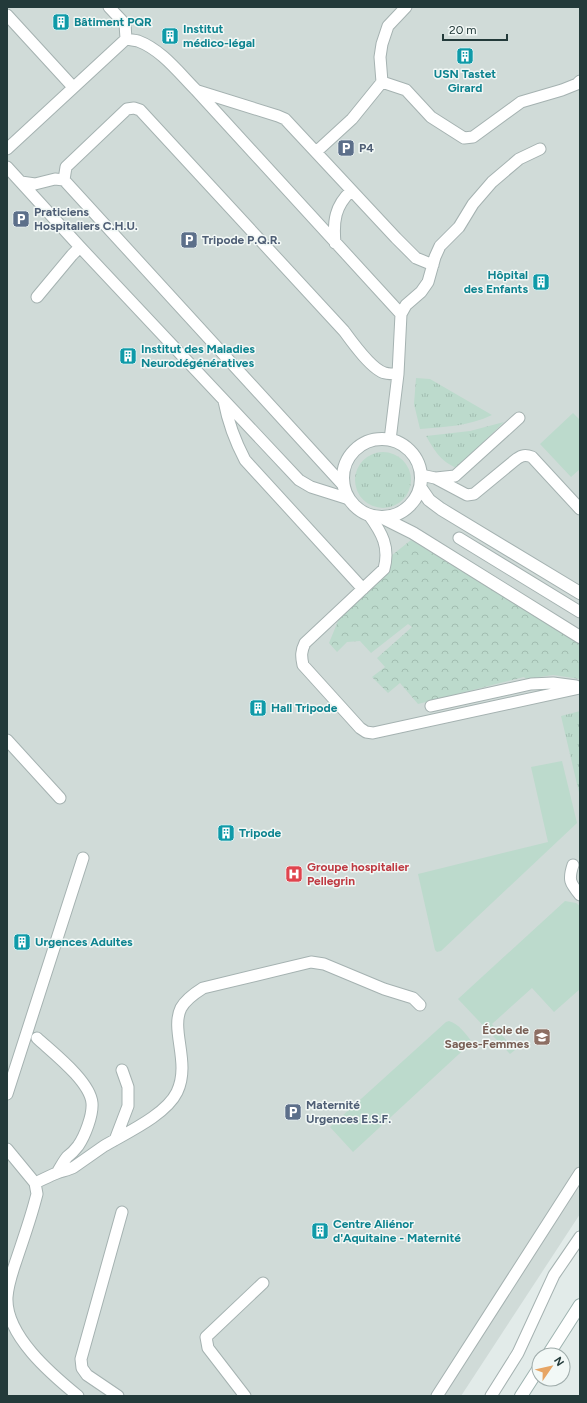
<svg xmlns="http://www.w3.org/2000/svg" width="587" height="1403" viewBox="0 0 587 1403" font-family="Figtree,sans-serif">
	<style>
		.built { fill: #d0dbd8 }
		.grass { fill: url(#grass-tufts) }
		.park { fill: url(#park-crowns) }
		.garden { fill: #bcdacc }
		.lines { fill: none; stroke-linecap: round; stroke-linejoin: round }
		.lane-casing { stroke: #a5b2b1; stroke-width: 13 }
		.street-casing { stroke: #a5b2b1; stroke-width: 14 }
		.secondary-casing { stroke: #9eb3b0; stroke-width: 14 }
		.lane { stroke: #fff; stroke-width: 11 }
		.street { stroke: #fff; stroke-width: 12 }
		.secondary { stroke: #fff; stroke-width: 12 }
		.labels { text-anchor: middle; stroke-width: 3; stroke-linejoin: round; paint-order: stroke }
		.culture-label { font-size: 12px; font-weight: bold; fill: #0d838f; stroke: #f2f8f6; text-anchor: start }
		.service-label { font-size: 12px; font-weight: bold; fill: #4e5e75; stroke: #f2f8f6; text-anchor: start }
		.health-label { font-size: 12px; font-weight: bold; fill: #be3a42; stroke: #f2f8f6; text-anchor: start }
		.education-label { font-size: 12px; font-weight: bold; fill: #785e54; stroke: #f2f8f6; text-anchor: end }
	</style>
	<defs>
		<pattern id="grass-tufts" width="24" height="20" patternUnits="userSpaceOnUse"><rect width="24" height="20" fill="#bcdacc"/><path d="M3 7l-1-3M5 7V3M7 7l1-3M15 17l-1-3M17 17v-4M19 17l1-3" fill="none" stroke="#a1bcb0"/></pattern>
		<pattern id="park-crowns" width="20" height="18" patternUnits="userSpaceOnUse"><rect width="20" height="18" fill="#bcdacc"/><path d="M2 6a3 3 0 1 1 6 0M12 15a3 3 0 1 1 6 0" fill="none" stroke="#a1bcb0"/></pattern>
	</defs>
	<rect width="100%" height="100%" fill="#e2ebe9"/>
	<path class="built" d="M7 7H580V1214L461 1396H7Z"/>
	<path class="grass" d="M416 378 430 379 492 415C469 426 445 427 420 429L414 404Z
		M504 422 457 468C440 461 435 451 426 436L470 431Z
		M355 480a28 28 0 1 1 56 0a28 28 0 1 1-56 0Z
		M580 711V797L561 716Z"/>
	<path class="park" d="M411 540 580 644V679L553 675 526 679 524 677 418 704 400 683 388 693 372 677 385 667 377 658 412 627 408 624 371 653 360 641 347 642 337 652 329 643 340 616 391 556Z"/>
	<path class="garden" d="M573 413 580 420V469L571 477 540 444Z
		M562 761 577 823 441 951 437 952 435 950 418 874 548 842 531 767Z
		M565 901 576 903 580 906V989L554 1012 532 988 492 1024 515 1050 510 1054 458 999Z
		M449 1021C459 1024 466 1034 472 1042L353 1152 330 1127 446 1022Z"/>
	<g class="lines">
		<defs>
			<path id="lane" d="M109 7 125 24 126 39
				M7 15 73 87
				M382 82 406 90 431 117 464 138 473 137 521 102 562 90 577 84 580 81
				M198 91 278 116 285 119 396 238 416 258 433 265
				M7 149 126 39C130 40 135 40 138 41 162 50 179 73 196 90L401 314
				M316 152 352 119 382 82 380 57 382 44 388 26 406 7
				M7 167 80 247 299 480 311 487 349 499
				M64 180 66 167 127 109 134 108 140 110 344 331C352 342 372 370 385 373 389 374 394 374 398 374
				M21 182 35 184 55 179 64 180 344 486
				M335 243C333 221 335 206 351 191
				M37 297 72 255 80 247
				M224 401C228 422 235 441 245 460L363 589
				M390 440 398 374 401 314 406 305 421 292 428 282 435 257 440 246 459 227 473 204 492 182 519 159 540 149
				M421 475 435 478 467 495 474 494 514 461C520 456 524 454 532 457L580 509
				M436 478 455 476 519 418
				M369 515C382 533 390 547 384 569L305 643C301 651 301 656 303 665L360 728 366 732 373 733 580 688
				M459 538 580 612
				M431 706 531 684 553 683 576 686
				M7 740 60 798
				M573 865C568 880 570 883 580 895
				M37 1038C52 1052 90 1081 92 1103 93 1115 85 1136 78 1146 75 1150 71 1154 67 1157 63 1162 60 1168 57 1173
				M7 1094 83 858
				M115 1140 128 1106V1087L122 1070
				M7 1149 35 1183 37 1194 34 1205C29 1223 23 1240 17 1258 13 1270 8 1283 7 1297 5 1335 51 1374 78 1396
				M35 1183C42 1180 49 1176 57 1173 62 1171 69 1170 74 1167 84 1160 94 1153 104 1146 126 1133 166 1115 177 1092 191 1063 170 1030 181 1008 186 999 195 993 203 988L311 962 324 964 384 989 413 998 420 1005
				M118 1396 87 1375 82 1368 81 1359 122 1212
				M245 1396 208 1348 206 1337 263 1283
				M437 1396 580 1173
				M491 1396 518 1353 554 1275 580 1237"/>
			<path id="street" d="M343 478a39 39 0 1 1 78 0a39 39 0 1 1-78 0Z
				M420 487 429 500 441 509 580 593
				M383 518 413 533 580 637"/>
			<path id="secondary" d="M548 1355 580 1305
				M521 1396 539 1368"/>
		</defs>
		<use href="#lane" class="lane-casing"/>
		<use href="#street" class="street-casing"/>
		<use href="#secondary" class="secondary-casing"/>
		<use href="#lane" class="lane"/>
		<use href="#street" class="street"/>
		<use href="#secondary" class="secondary"/>
	</g>
	<defs>
		<symbol id="building-square" viewBox="-11 -11 22 22"><rect x="-9" y="-9" width="18" height="18" rx="4" fill="#0f9aa8" stroke="#f2f8f6"/><path d="M-4-6H4V6H1V3H-1V6H-4ZM-2.5-4.3h1.7v1.8h-1.7ZM.8-4.3h1.7v1.8H.8ZM-2.5-1h1.7V.8h-1.7ZM.8-1h1.7V.8H.8Z" fill="#fff"/></symbol>
		<symbol id="parking-square" viewBox="-11 -11 22 22"><rect x="-9" y="-9" width="18" height="18" rx="4" fill="#5c6f8a" stroke="#f2f8f6"/><path d="M-3.5-5.5H1a3.5 3.5 0 0 1 0 7H-1V5.5H-3.5ZM-1-3.4V-.6H.8a1.4 1.4 0 0 0 0-2.8Z" fill="#fff"/></symbol>
		<symbol id="hospital-square" viewBox="-11 -11 22 22"><rect x="-9" y="-9" width="18" height="18" rx="4" fill="#e0444e" stroke="#f2f8f6"/><path d="M-5-5h3v3.5h4V-5h3V5h-3V1.5h-4V5h-3Z" fill="#fff"/></symbol>
		<symbol id="university-square" viewBox="-11 -11 22 22"><rect x="-9" y="-9" width="18" height="18" rx="4" fill="#8d6e63" stroke="#f2f8f6"/><path d="M0-5L7-2L0 1L-7-2ZM-4 1L0 2.5L4 1V4Q0 6-4 4Z" fill="#fff"/></symbol>
	</defs>
	<g fill-rule="evenodd">
		<use href="#building-square" x="51" y="12" width="20" height="20"/>
		<use href="#building-square" x="160" y="26" width="20" height="20"/>
		<use href="#building-square" x="455" y="46" width="20" height="20"/>
		<use href="#parking-square" x="336" y="138" width="20" height="20"/>
		<use href="#parking-square" x="11" y="209" width="20" height="20"/>
		<use href="#parking-square" x="179" y="230" width="20" height="20"/>
		<use href="#building-square" x="531" y="272" width="20" height="20"/>
		<use href="#building-square" x="118" y="346" width="20" height="20"/>
		<use href="#building-square" x="248" y="698" width="20" height="20"/>
		<use href="#building-square" x="216" y="823" width="20" height="20"/>
		<use href="#hospital-square" x="284" y="864" width="20" height="20"/>
		<use href="#building-square" x="12" y="932" width="20" height="20"/>
		<use href="#university-square" x="532" y="1027" width="20" height="20"/>
		<use href="#parking-square" x="283" y="1102" width="20" height="20"/>
		<use href="#building-square" x="310" y="1221" width="20" height="20"/>
	</g>
	<g class="labels">
		<g class="culture-label">
			<text x="74" y="26">Bâtiment PQR</text>
			<text x="183" y="33">Institut<tspan x="183" dy="14">médico-légal</tspan></text>
			<text x="465" y="78" text-anchor="middle">USN Tastet<tspan x="465" dy="14">Girard</tspan></text>
			<text x="528" y="279" text-anchor="end">Hôpital<tspan x="528" dy="14">des Enfants</tspan></text>
			<text x="141" y="353">Institut des Maladies<tspan x="141" dy="14">Neurodégénératives</tspan></text>
			<text x="271" y="712">Hall Tripode</text>
			<text x="239" y="837">Tripode</text>
			<text x="35" y="946">Urgences Adultes</text>
			<text x="333" y="1228">Centre Aliénor<tspan x="333" dy="14">d'Aquitaine - Maternité</tspan></text>
		</g>
		<g class="service-label">
			<text x="359" y="152">P4</text>
			<text x="34" y="216">Praticiens<tspan x="34" dy="14">Hospitaliers C.H.U.</tspan></text>
			<text x="202" y="244">Tripode P.Q.R.</text>
			<text x="306" y="1109">Maternité<tspan x="306" dy="14">Urgences E.S.F.</tspan></text>
		</g>
		<g class="health-label">
			<text x="307" y="871">Groupe hospitalier<tspan x="307" dy="14">Pellegrin</tspan></text>
		</g>
		<g class="education-label">
			<text x="529" y="1034">École de<tspan x="529" dy="14">Sages-Femmes</tspan></text>
		</g>
	</g>
	<rect width="587" height="1403" fill="none" stroke="#233a3a" stroke-width="16"/>
	<g transform="translate(551 1367) rotate(56)"><circle r="19" fill="#f2f8f6" stroke="#9facab"/>
	<path d="M0-3L7 15L0 10L-7 15Z" fill="#e7a564"/>
	<text y="-6" font-size="11" font-weight="bold" text-anchor="middle" fill="#233a3a">N</text>
	</g>
	<path d="M443 34v6h64v-6" fill="none" stroke="#233a3a" stroke-width="2"/>
	<text x="449" y="34" font-size="12" fill="#233a3a" stroke="#f2f8f6" stroke-width="3" paint-order="stroke">20 m</text>
</svg>
